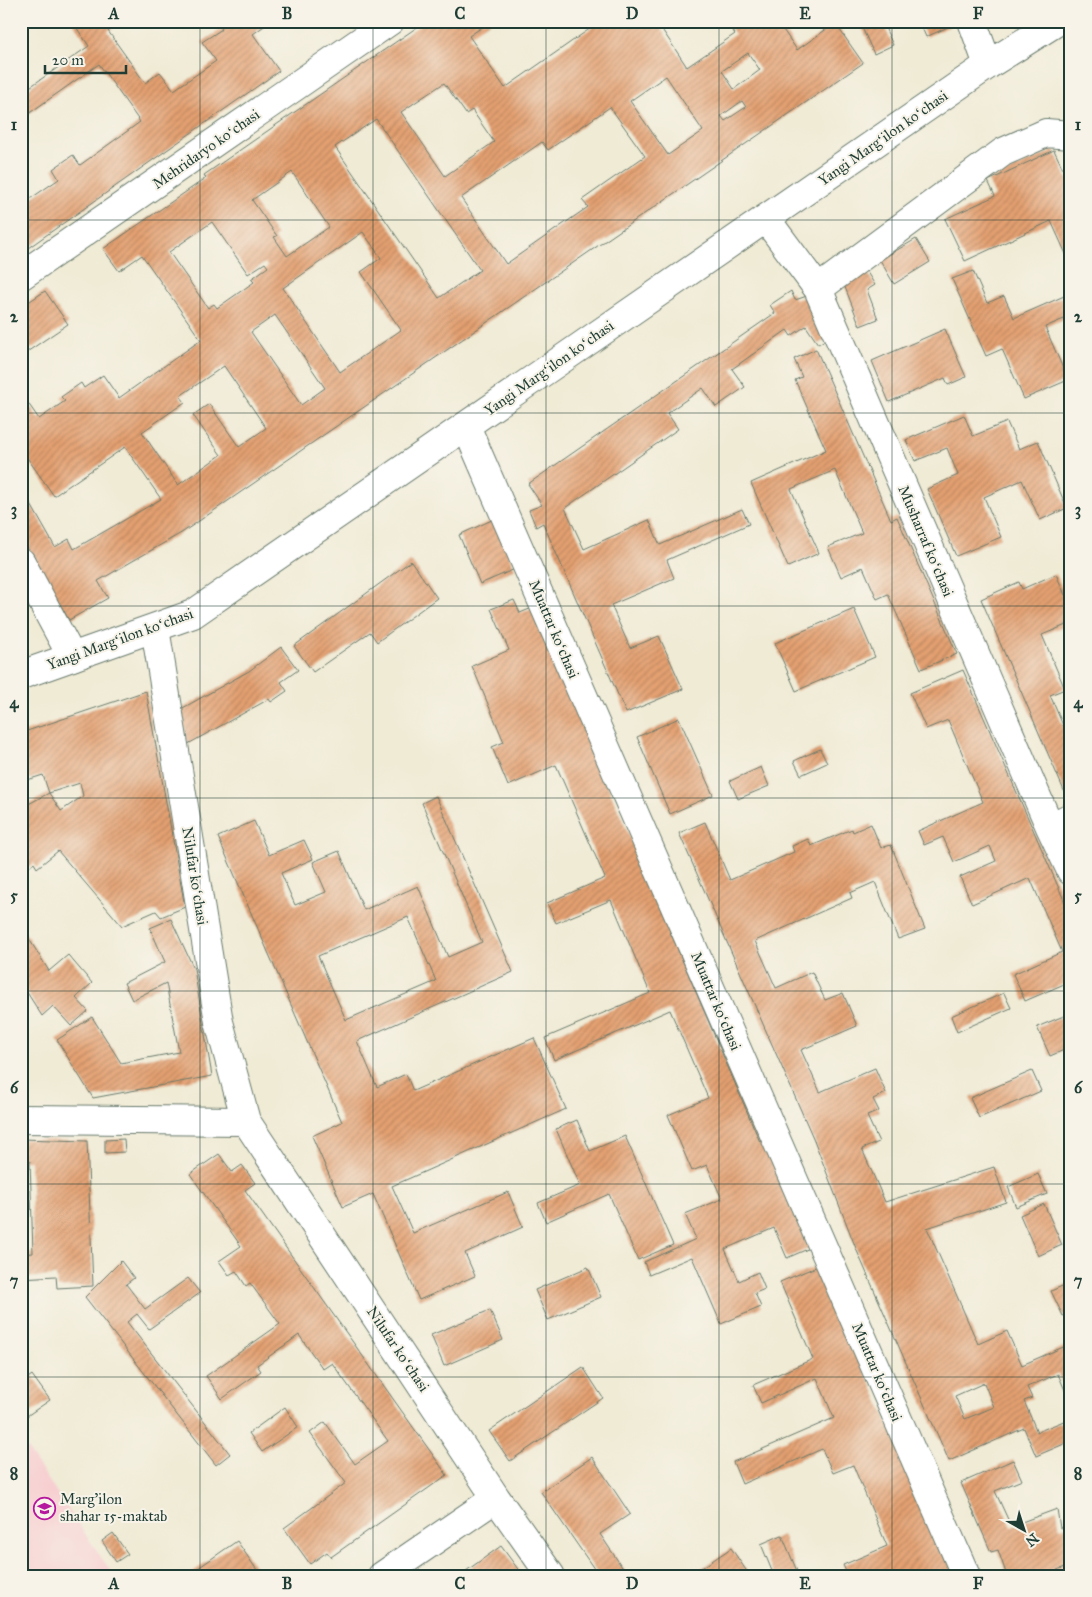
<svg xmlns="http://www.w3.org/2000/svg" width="1092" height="1597" viewBox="0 0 1092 1597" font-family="'IM FELL Great Primer',serif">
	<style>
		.built { fill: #f7cfd1 }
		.building { fill: url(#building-hatch); fill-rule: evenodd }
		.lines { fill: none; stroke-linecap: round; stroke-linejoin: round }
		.minor-casing { stroke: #687a6c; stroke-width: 30 }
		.major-casing { stroke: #687a6c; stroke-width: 30 }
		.minor { stroke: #fff; stroke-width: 28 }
		.major { stroke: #fff; stroke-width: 28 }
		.grid { fill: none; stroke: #1f3d34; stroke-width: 1; stroke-opacity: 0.55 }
		.labels { text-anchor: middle; stroke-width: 4; stroke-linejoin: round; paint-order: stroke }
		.street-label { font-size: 15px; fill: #1f3d34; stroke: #f7f3e8 }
		.poi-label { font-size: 15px; fill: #1f3d34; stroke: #f7f3e8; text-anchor: start }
		.neatline { fill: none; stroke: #1f3d34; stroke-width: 2 }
		.grid-label { font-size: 16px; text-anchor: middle; font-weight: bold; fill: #1f3d34 }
	</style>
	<defs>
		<pattern id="building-hatch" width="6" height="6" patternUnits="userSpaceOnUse" patternTransform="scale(1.25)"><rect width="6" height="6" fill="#e4a071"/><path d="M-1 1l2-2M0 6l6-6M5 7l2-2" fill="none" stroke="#b8845e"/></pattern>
	</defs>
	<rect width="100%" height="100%" fill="#f7f3e8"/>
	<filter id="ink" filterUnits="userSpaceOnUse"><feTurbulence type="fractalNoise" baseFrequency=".02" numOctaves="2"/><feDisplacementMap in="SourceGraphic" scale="10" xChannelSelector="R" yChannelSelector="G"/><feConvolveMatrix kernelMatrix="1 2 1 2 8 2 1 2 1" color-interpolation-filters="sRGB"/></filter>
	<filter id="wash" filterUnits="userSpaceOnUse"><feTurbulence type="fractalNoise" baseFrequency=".0096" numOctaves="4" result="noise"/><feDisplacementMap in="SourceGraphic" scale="20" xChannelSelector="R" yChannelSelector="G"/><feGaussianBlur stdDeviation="1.12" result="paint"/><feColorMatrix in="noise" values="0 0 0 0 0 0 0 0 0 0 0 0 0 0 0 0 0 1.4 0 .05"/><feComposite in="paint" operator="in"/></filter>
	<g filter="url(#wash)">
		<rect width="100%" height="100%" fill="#f0ebd5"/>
		<path class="built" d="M21 1440 114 1576H21Z"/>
		<g id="blocks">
			<path class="building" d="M72 21H123L108 31 145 83 160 72 174 90 216 61 202 42 222 29 216 21H271L253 34 279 71 21 253V205L59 179 53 169 73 155 80 165 140 122 99 64 21 119V93L89 46Z
				M426 21H491L469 36 505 88 601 21H671L661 28 687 67 735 34 726 21H777L797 50 835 23 863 63 183 532 98 581 108 598 69 620 21 537V487L55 547 69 539 74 549 161 499 125 447 54 496 21 449V393L39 419 65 401 61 397 81 383 84 388 103 375 119 398 201 340 142 255 119 271 103 249 206 178 204 175ZM748 53 760 70 734 89 722 71ZM666 76 703 131 668 155 630 101ZM444 83 466 114 472 110 494 142 445 176 401 112ZM742 101 746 107 725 121 721 116ZM610 107 645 156 582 200 588 207 506 264 461 198 542 142 548 150ZM376 119 480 270 439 298 335 147ZM292 172 329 227 287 256 274 237 277 236 252 200ZM212 222 248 274 265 263 268 267 251 279 254 282 217 308 214 304 208 308 169 252ZM363 232 381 258 361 272 401 330 340 372 283 288ZM275 315 325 388 301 405 251 332ZM224 366 266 428 239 447 209 404 193 415 221 455 178 485 142 432 185 402 180 396Z
				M859 21H882L893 45 874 54Z
				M919 21H955L948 27 926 37Z
				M1054 150 1071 186V265L1051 221 965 261 945 219 995 196 988 181Z
				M916 239 930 262 894 284 880 260Z
				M865 269 875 285 867 290 878 319 860 326 843 282Z
				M973 271 987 303 1004 296 1014 318 1071 293V316L1045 327 1068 380 1024 399 1002 349 986 356 952 279Z
				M45 291 68 324 21 356V307Z
				M791 291 795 300 810 295 831 337 818 344 806 326 791 336 787 330 732 369 745 387 716 407 703 388 667 413 678 429 565 508 584 549 649 520 660 545 742 509 749 524 667 560 674 578 611 605 630 648 659 636 683 689 626 713 543 523 536 527 529 510 542 505 528 484 775 313 770 305Z
				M945 329 966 377 948 385 945 378 889 402 872 361Z
				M816 349 891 520 897 517 957 654 921 669 888 594 877 599 863 567 841 577 828 547 862 533 835 470 791 489 819 553 788 567 751 483 826 450 795 380 802 377 794 359Z
				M964 415 973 436 1007 422 1019 449 1038 441 1067 508 1040 520 1022 480 984 497 1001 537 956 556 927 489 958 475 947 448 915 461 906 440Z
				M494 519 515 569 480 584 459 535Z
				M411 561 437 598 377 642 370 632 313 672 294 646Z
				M1056 574 1065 595 1071 592V623L1042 635 1065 689 1050 695 1071 744V790L1065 793 981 599 1019 582 1022 589Z
				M514 600 520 613 532 608 760 1142 763 1140 810 1248 787 1258 774 1228 725 1249 739 1281 758 1272 765 1289 755 1293 761 1307 721 1324 692 1257 649 1275 644 1262 696 1239 685 1214 722 1199 707 1165 692 1171 668 1115 708 1098 670 1010 554 1060 545 1038 650 993 611 900 556 923 547 903 605 878 556 765 508 786 492 747 504 742 472 666 509 650 491 609Z
				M854 609 875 657 796 691 775 643Z
				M281 647 298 670 281 682 287 691 271 702 269 699 188 744 181 709 249 671Z
				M963 670 1071 916V981L1025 1001 1013 974 1062 952 1030 878 972 904 960 877 996 861 990 846 954 862 943 837 924 845 918 831 983 802 948 720 926 729 910 693Z
				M146 691 185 907 161 917 156 911 122 926 58 851 37 868 34 863 21 873V808L49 793 61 811 83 796 80 783 49 793 43 775 21 782V733Z
				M679 718 713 795 670 814 637 737Z
				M820 749 827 763 801 775 794 761Z
				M761 767 769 786 738 799 730 781Z
				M436 796 513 972 357 1041 377 1087 406 1074 413 1091 534 1038 566 1109 392 1186 413 1233 508 1192 523 1227 465 1253 475 1276 419 1300 373 1194 343 1207 312 1136 342 1122 218 837 254 821 269 855 304 840 313 859 281 873 295 905 326 892 313 862 339 851 364 910 418 886 448 957 482 942 422 803ZM408 917 436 981 346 1020 318 956Z
				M705 822 730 880 794 852 792 846 808 839 811 846 852 829 853 832 871 824 881 848 891 845 925 929 898 939 875 882 850 893 852 898 755 941 776 988 812 972 825 1000 843 993 857 1026 801 1050 820 1092 875 1068 886 1093 873 1099 879 1111 867 1116 879 1142 862 1149 885 1202 994 1167 1006 1202 927 1228 978 1344 1007 1331 1022 1365 1068 1345 1071 1351V1404L1058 1374 1027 1387 1032 1398 1024 1401 1037 1432 1071 1418V1441L1036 1456 1024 1428 949 1461 857 1251 814 1140 679 833ZM984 1383 994 1407 965 1419 955 1396Z
				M171 919 194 969 212 1076 93 1098 57 1040 92 1017 121 1063 179 1052 166 983 132 1000 124 983 165 962 150 928Z
				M21 926 49 971 68 955 92 983 76 998 88 1011 71 1026 53 1006 42 1016 21 983Z
				M1004 993 1011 1008 957 1032 951 1016Z
				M1071 1013V1047L1050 1056 1037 1027Z
				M1032 1071 1041 1091 979 1118 970 1098Z
				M577 1120 590 1151 625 1136 673 1245 638 1260 609 1194 546 1222 538 1203 580 1185 556 1129Z
				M21 1139 87 1141 93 1286 57 1288 56 1276 21 1278V1254L33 1253 30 1161H21Z
				M124 1139 125 1152 105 1153V1140Z
				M219 1154 232 1172 242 1165 255 1183 245 1190 447 1475 331 1557 327 1552 310 1564 284 1528 346 1483 310 1433 325 1422 355 1464 388 1441 332 1363 323 1369 299 1335 257 1365 261 1371 222 1399 206 1376 280 1324 250 1283 246 1286 236 1271 229 1275 219 1261 241 1246 190 1174Z
				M1038 1174 1047 1194 1016 1207 1008 1187Z
				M1044 1204 1062 1245 1038 1256 1020 1215Z
				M121 1261 134 1278 126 1284 145 1309 188 1278 200 1293 149 1329 137 1314 127 1322 230 1454 216 1465 85 1297Z
				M818 1266 957 1576H888L886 1572 878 1576H848L843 1565 887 1546 853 1465 833 1473 822 1449 742 1484 733 1462 834 1418 817 1378 761 1403 753 1385 813 1359 780 1282Z
				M588 1267 601 1297 548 1320 535 1290Z
				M1071 1282V1313L1063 1316 1051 1291Z
				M490 1310 503 1340 444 1366 431 1335Z
				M583 1367 603 1398 510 1461 489 1431Z
				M32 1375 50 1400 21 1420V1383Z
				M285 1407 298 1427 262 1452 249 1433Z
				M592 1457 630 1514 600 1534 628 1576H599L541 1492Z
				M1013 1460 1022 1480 995 1491 1011 1526 1057 1509 1060 1528 1069 1525 1071 1530V1545L1067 1546 1071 1558V1565L1057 1570 1059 1576H1007L998 1550 991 1552 961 1483Z
				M113 1533 128 1554 116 1562 102 1541Z
				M782 1535 799 1576H774L761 1544Z
				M237 1541 261 1576H187L221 1552Z
				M501 1546 523 1576H459Z
				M731 1548 750 1576H690Z"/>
		</g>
	</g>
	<g filter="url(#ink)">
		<use href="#blocks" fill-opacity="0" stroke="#687a6c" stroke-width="1"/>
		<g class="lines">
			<defs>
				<path id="minor" d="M972 21 988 65
					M766 219 818 289 1050 827 1071 871
					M21 276 390 21
					M818 289 1003 152 1046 133 1071 135
					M466 426 966 1576
					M21 562 72 657
					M155 628 219 1022 246 1121 496 1498 551 1576
					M1050 827 1071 817
					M21 1119 246 1121
					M382 1576 496 1498"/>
				<path id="major" d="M21 675 193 614 988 65 1058 21"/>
			</defs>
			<use href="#minor" class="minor-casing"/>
			<use href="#major" class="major-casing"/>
			<use href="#minor" class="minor"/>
			<use href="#major" class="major"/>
		</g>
	</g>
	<path class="grid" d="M200 21V1576M373 21V1576M546 21V1576M719 21V1576M892 21V1576M21 220H1071M21 413H1071M21 606H1071M21 798H1071M21 991H1071M21 1184H1071M21 1377H1071"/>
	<defs>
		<symbol id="school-ring" viewBox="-11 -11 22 22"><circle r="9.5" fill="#f7f3e8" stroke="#b5179e" stroke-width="1.5"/><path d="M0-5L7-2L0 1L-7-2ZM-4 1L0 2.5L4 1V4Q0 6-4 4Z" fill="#b5179e"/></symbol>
	</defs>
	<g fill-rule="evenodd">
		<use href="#school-ring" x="32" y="1496" width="25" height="25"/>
	</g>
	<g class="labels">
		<g class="street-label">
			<text transform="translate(883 138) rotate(-35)" y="5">Yangi Margʻilon koʻchasi</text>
			<text transform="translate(206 149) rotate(-35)" y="5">Mehridaryo koʻchasi</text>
			<text transform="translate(549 368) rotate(-35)" y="5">Yangi Margʻilon koʻchasi</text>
			<text transform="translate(926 541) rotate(67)" y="5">Musharraf koʻchasi</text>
			<text transform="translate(554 629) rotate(67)" y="5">Muattar koʻchasi</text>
			<text transform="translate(120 639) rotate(-20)" y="5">Yangi Margʻilon koʻchasi</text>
			<text transform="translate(195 876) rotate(81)" y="5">Nilufar koʻchasi</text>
			<text transform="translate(716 1001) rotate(67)" y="5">Muattar koʻchasi</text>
			<text transform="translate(398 1349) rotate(56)" y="5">Nilufar koʻchasi</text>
			<text transform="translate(877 1372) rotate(67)" y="5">Muattar koʻchasi</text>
		</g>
		<g class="poi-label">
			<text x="60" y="1504">Marg'ilon<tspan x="60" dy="17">shahar 15-maktab</tspan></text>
		</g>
	</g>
	<rect width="1092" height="1597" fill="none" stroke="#f7f3e8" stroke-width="55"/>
	<g transform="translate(1024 1530) rotate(141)" stroke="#f7f3e8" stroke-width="4" paint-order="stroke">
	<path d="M0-4L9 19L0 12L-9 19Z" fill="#1f3d34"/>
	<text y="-8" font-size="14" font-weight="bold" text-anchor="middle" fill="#1f3d34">N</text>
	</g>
	<path d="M45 65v8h81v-8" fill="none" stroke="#1f3d34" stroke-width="2.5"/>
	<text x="52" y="65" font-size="15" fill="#1f3d34" stroke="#f7f3e8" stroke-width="4" paint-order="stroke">20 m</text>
	<rect x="28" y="28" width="1036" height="1542" class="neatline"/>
	<g class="grid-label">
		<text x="114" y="19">A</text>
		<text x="287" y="19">B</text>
		<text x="460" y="19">C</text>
		<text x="632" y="19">D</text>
		<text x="805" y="19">E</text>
		<text x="978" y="19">F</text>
		<text x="14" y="130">1</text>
		<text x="1078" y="130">1</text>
		<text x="14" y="322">2</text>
		<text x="1078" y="322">2</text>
		<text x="14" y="515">3</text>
		<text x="1078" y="515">3</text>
		<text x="14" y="708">4</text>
		<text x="1078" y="708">4</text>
		<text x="14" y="901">5</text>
		<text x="1078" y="901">5</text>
		<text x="14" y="1093">6</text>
		<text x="1078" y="1093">6</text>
		<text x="14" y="1286">7</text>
		<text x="1078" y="1286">7</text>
		<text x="14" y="1479">8</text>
		<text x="1078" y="1479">8</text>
		<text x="114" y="1589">A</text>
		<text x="287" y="1589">B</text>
		<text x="460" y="1589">C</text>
		<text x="632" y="1589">D</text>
		<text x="805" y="1589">E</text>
		<text x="978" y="1589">F</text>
	</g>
</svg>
